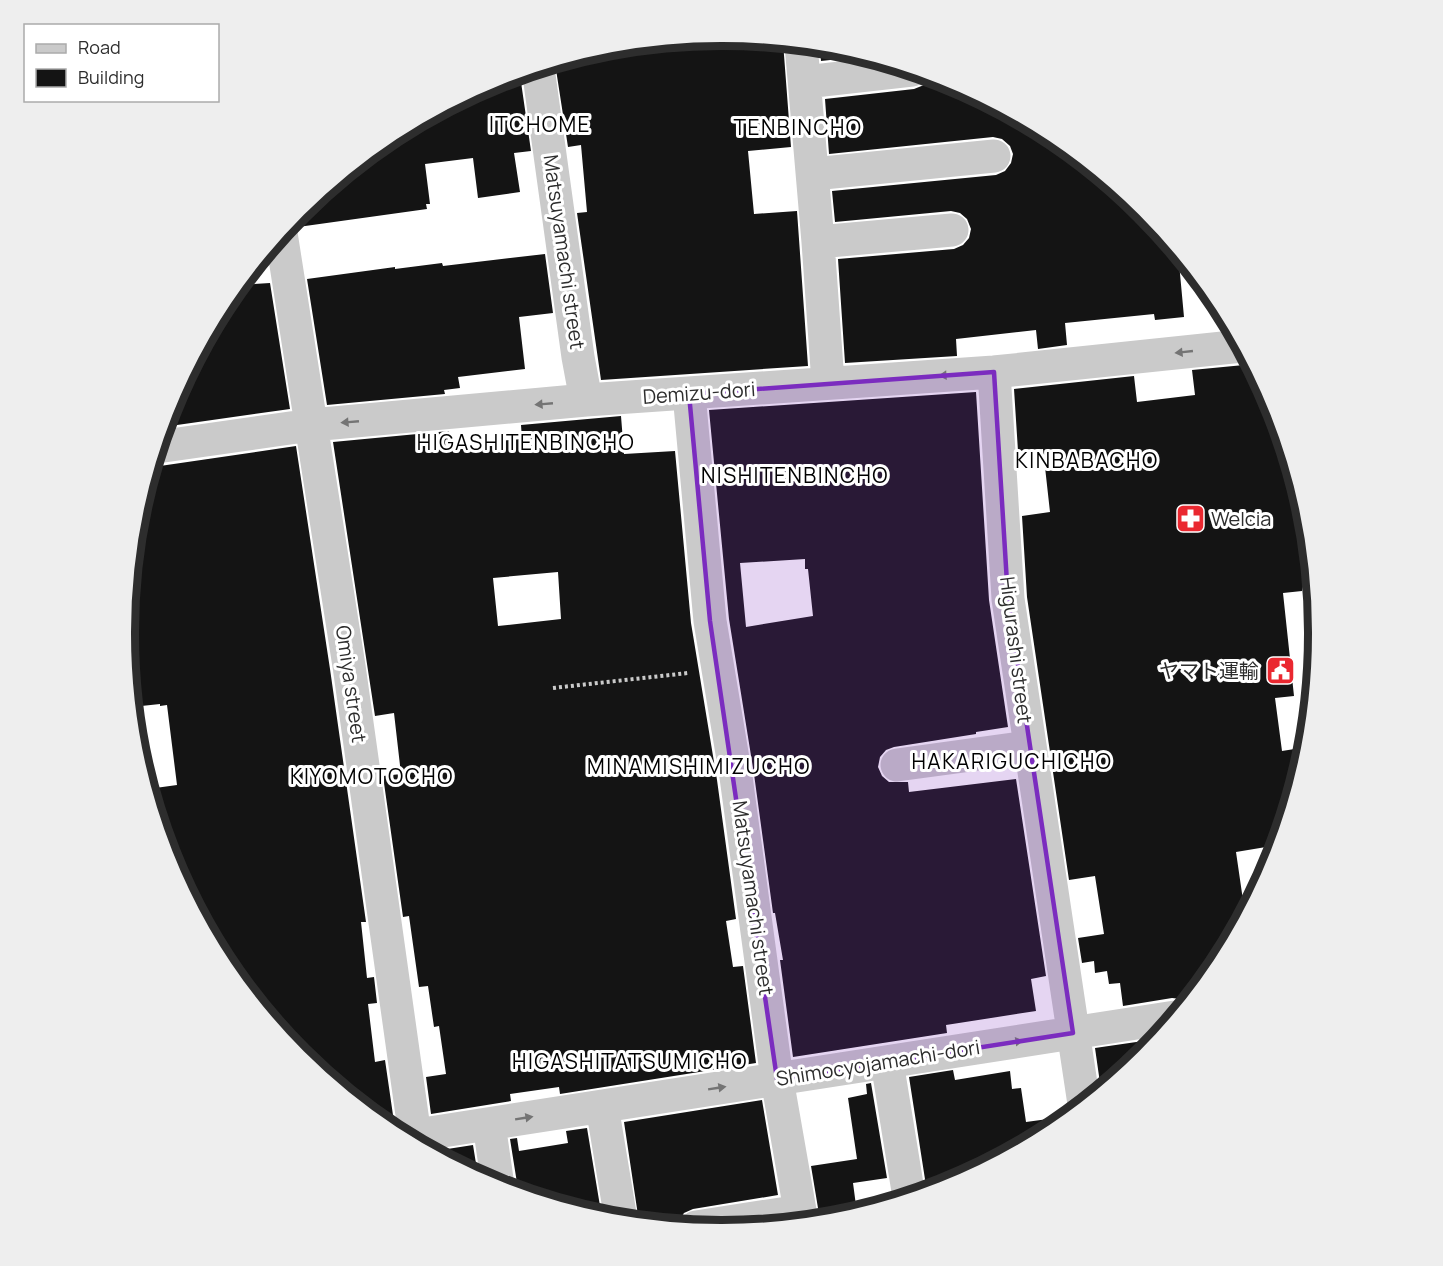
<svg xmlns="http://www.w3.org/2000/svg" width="1443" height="1266" viewBox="0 0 1443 1266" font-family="Manrope,'Noto Sans JP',sans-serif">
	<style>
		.building { fill: #141414; fill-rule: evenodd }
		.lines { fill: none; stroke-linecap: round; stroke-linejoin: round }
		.path { stroke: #cacaca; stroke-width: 4; stroke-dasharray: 3 3; stroke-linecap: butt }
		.minor { stroke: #cacaca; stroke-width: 33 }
		.oneway { fill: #747474 }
		.marked { fill: #7b2cbf; fill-opacity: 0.2; stroke: #7b2cbf; stroke-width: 4.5; stroke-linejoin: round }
		.labels { text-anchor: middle; stroke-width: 6; stroke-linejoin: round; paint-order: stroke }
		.street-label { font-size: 20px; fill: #2d2d2d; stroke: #fff }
		.poi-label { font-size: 20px; fill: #2d2d2d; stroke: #fff; text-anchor: start }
		.neighbourhood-label { font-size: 21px; letter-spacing: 1.5px; fill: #000; stroke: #fff }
		.rim { fill: none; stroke: #2d2d2d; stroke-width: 8 }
	</style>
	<rect width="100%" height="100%" fill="#fff"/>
	<path class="building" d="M721 36 783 42 791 147 748 151 754 214 797 211 808 366 601 380 577 213 587 212 581 145 568 147 555 63 605 47Z
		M820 46 838 48 867 56 821 61Z
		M930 75 950 82 1053 137 1144 211 1178 252 1184 317 1155 320 1154 314 1065 323 1067 345 1038 349 1036 330 956 339 957 356 845 363 838 259 954 249 963 245 969 238 971 229 967 219 960 213 951 211 835 222 832 191 996 175 1005 171 1011 163 1013 154 1010 146 1002 139 993 137 829 154 825 99 914 89 924 85Z
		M517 82H521L531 151 514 153 520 192 478 198 473 158 425 164 430 204H426L427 209 298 227 293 219 300 211 390 136 483 87Z
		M545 254 553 313 519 317 525 369 458 377 460 388 444 390 445 394 327 405 307 279 395 267V269L442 263 443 266Z
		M270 283 290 409 163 427 170 404 225 301 238 285Z
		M1250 362 1273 405 1307 517 1309 536 1302 537 1305 574 1302 591 1283 593 1294 696 1275 698 1282 751 1307 747V750L1278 845 1236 852 1245 914 1218 965 1187 1003 1181 999 1172 998 1123 1006 1120 983 1109 984 1107 971 1095 973 1094 961 1082 963 1078 938 1104 934 1095 876 1069 880 1027 597 1022 516 1050 512 1043 449 1018 451 1014 389 1134 376 1137 402 1195 395 1192 370 1244 365Z
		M976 392 989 600 1008 727 976 732V734L894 747 886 750 880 757 878 767 882 776 889 782H908L909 792 1016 779 1046 976 1031 979 1036 1011 946 1025 947 1033 793 1057 780 960H783L775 913H773L754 774 729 619 709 410ZM805 559V569H808L813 616 746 627 740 563Z
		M621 416 624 454 675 451 691 623 717 780 736 919 726 921 733 967 743 966 756 1063 560 1094 559 1087 510 1094 511 1101 431 1114 426 1077 446 1074 439 1026 434 1027 428 986 419 987 409 916 403 917 383 776 401 774 394 713 375 716 333 442 449 431 450 445 522 439 521 425ZM558 572 561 619 498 626 493 578Z
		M296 446 330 669 366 922H361L367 978 374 977 377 1003 368 1004 375 1062 385 1060 394 1122 390 1126H386L299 1055 225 964 170 861 148 789 177 785 167 705 160 706V704L132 707 124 633 136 516 152 465 160 466Z
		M1157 1039 1143 1055 1101 1090 1095 1048Z
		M953 1070 955 1080 1010 1071 1012 1089 1021 1088 1026 1122 1070 1116 1053 1130 950 1185 927 1192 909 1077Z
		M871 1083 887 1178 853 1183 857 1213 838 1219 820 1220 811 1166 857 1159 848 1098 867 1094 866 1084Z
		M762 1100 778 1195 693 1209 684 1213 679 1220 678 1226 639 1222 624 1122Z
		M587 1128 602 1218 516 1191 517 1183 510 1139 517 1138 519 1151 568 1143 566 1131Z
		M473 1145 478 1176 442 1157 441 1150Z"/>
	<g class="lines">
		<path class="path" d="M553 688 688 673"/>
		<path class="minor" d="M801 44 818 242 828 383
			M538 68 578 357 586 400
			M805 82 912 70
			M813 174 994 156
			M281 233 349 666 415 1136
			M818 242 952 230
			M994 372 1008 599 1084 1104
			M689 394 710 621 736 777 777 1079 802 1222
			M157 447 311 425 586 400 994 372 1242 346
			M897 765 1029 747
			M887 1062 909 1197
			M602 1106 621 1220
			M489 1124 498 1186
			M404 1137 1175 1017
			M696 1227 800 1211"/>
	</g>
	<defs><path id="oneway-solid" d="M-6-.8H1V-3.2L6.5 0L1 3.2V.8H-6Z" transform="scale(1.5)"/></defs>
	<g class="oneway">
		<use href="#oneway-solid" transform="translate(1184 352) rotate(174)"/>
		<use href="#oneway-solid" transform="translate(948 375) rotate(176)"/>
		<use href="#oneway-solid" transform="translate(544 404) rotate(175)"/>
		<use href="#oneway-solid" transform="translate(350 422) rotate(175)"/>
		<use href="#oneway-solid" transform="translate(1014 1042) rotate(-9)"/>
		<use href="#oneway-solid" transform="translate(717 1088) rotate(-9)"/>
		<use href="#oneway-solid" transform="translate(524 1118) rotate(-9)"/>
	</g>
	<path class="marked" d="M994 372 1008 599 1073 1033 777 1079 710 621 689 394Z"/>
	<defs>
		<symbol id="pharmacy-square" viewBox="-11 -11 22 22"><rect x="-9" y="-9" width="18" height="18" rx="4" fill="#ea2830" stroke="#fff"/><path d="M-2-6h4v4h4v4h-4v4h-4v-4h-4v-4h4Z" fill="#fff"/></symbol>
		<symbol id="civic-square" viewBox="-11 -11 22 22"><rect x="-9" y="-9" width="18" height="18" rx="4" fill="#ea2830" stroke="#fff"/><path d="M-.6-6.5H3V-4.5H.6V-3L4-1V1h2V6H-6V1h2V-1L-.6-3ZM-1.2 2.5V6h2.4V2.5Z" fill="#fff"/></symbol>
	</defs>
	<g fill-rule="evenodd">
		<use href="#pharmacy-square" x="1174" y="502" width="33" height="33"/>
		<use href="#civic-square" x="1264" y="654" width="33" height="33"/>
	</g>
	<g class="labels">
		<g class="street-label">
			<text transform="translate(564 252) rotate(82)" y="7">Matsuyamachi street</text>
			<text transform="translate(699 393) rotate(-4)" y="7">Demizu-dori</text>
			<text transform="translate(1016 650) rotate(83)" y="7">Higurashi street</text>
			<text transform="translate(351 684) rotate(82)" y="7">Omiya street</text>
			<text transform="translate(753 898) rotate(82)" y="7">Matsuyamachi street</text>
			<text transform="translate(878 1063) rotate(-9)" y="7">Shimocyojamachi-dori</text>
		</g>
		<g class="poi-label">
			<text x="1211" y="526">Welcia</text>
			<text x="1259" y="678" text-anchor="end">ヤマト運輸</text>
		</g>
		<g class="neighbourhood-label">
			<text x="540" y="132">ITCHOME</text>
			<text x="798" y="135">TENBINCHO</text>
			<text x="526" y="450">HIGASHITENBINCHO</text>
			<text x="1087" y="468">KINBABACHO</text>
			<text x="795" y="483">NISHITENBINCHO</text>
			<text x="1012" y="769">HAKARIGUCHICHO</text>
			<text x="699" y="774">MINAMISHIMIZUCHO</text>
			<text x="372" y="784">KIYOMOTOCHO</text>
			<text x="630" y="1069">HIGASHITATSUMICHO</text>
		</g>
	</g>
	<path d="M0 0H1443V1266H0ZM721 46H722A586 586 0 0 1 1308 632V634A586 586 0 0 1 722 1220H721A586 586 0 0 1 135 634V632A586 586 0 0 1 721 46Z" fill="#eee" fill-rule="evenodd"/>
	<path class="rim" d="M721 46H722A586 586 0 0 1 1308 632V634A586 586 0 0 1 722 1220H721A586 586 0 0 1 135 634V632A586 586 0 0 1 721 46Z"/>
	<rect x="24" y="24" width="195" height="78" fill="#ffffff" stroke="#ababab" stroke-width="1.5"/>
	<rect x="36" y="44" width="30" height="9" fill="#cacaca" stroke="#ababab" stroke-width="1.5"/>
	<text x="78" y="54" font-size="18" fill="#2d2d2d">Road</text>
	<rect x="36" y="69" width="30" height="18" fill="#141414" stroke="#ababab" stroke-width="1.5"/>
	<text x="78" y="84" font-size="18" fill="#2d2d2d">Building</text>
</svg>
